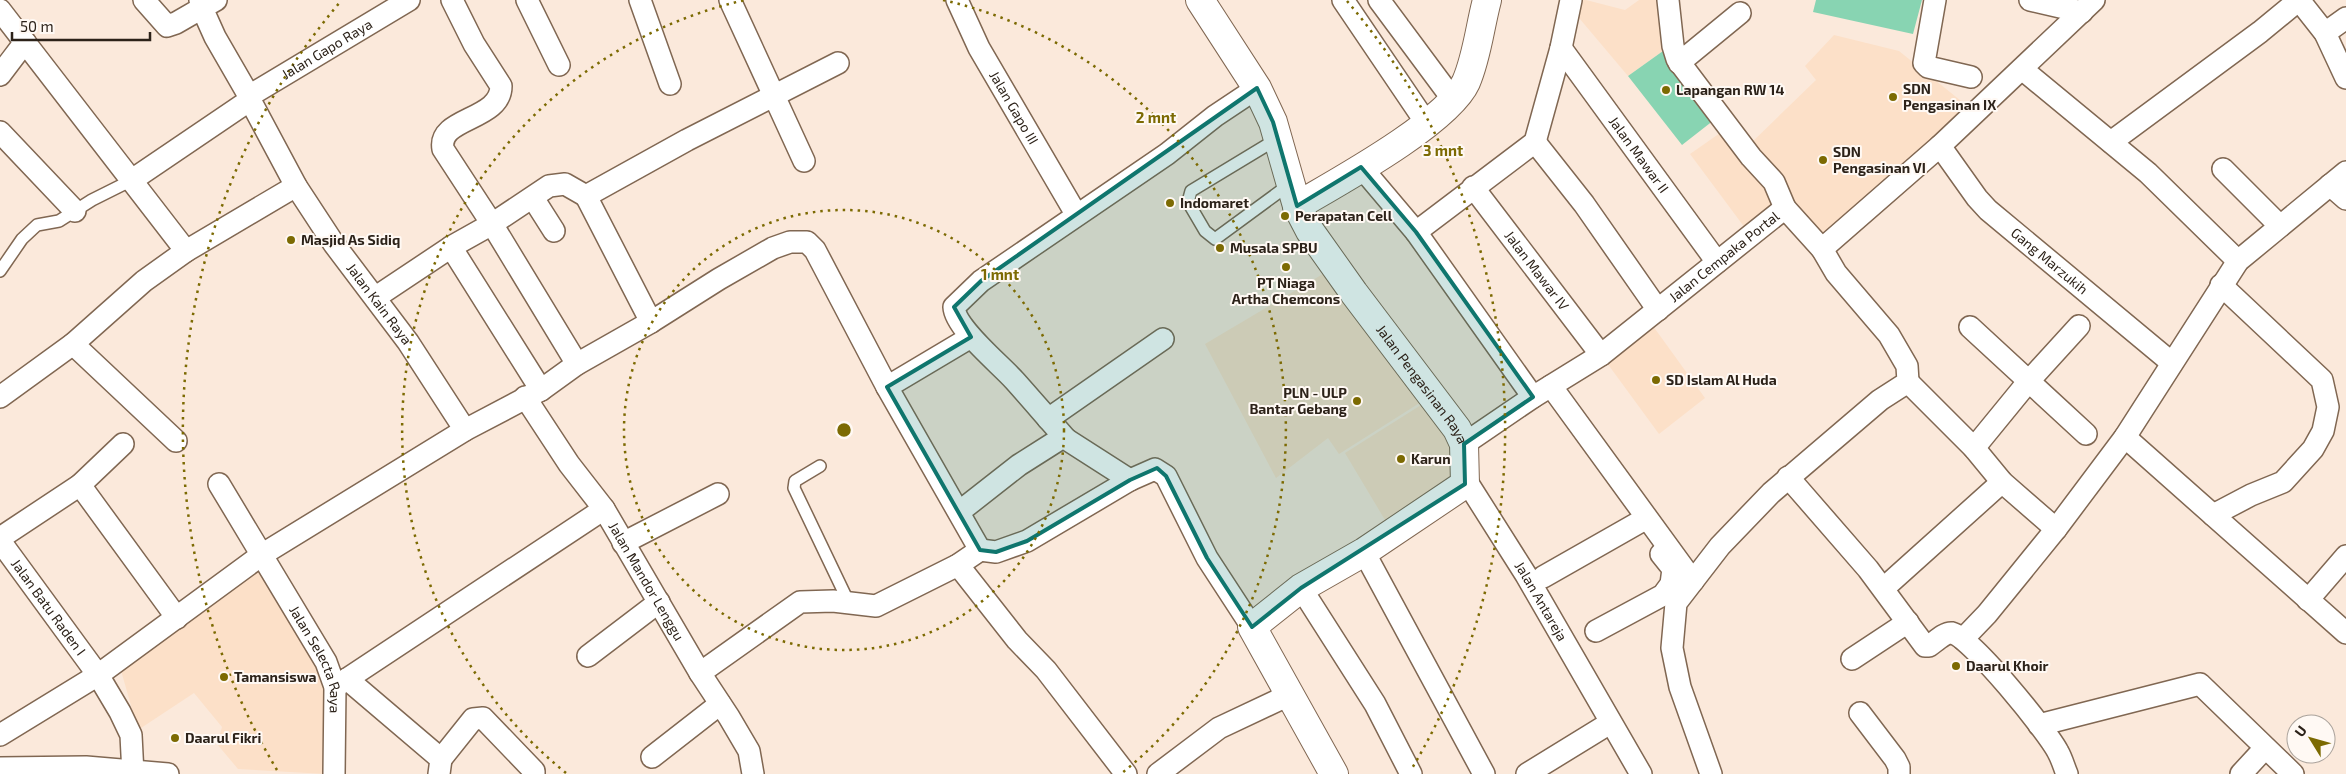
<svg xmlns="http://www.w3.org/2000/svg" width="2346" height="774" viewBox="0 0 2346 774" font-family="'Exo 2',sans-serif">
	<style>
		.built { fill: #fce0c8 }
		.green { fill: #88d4b2 }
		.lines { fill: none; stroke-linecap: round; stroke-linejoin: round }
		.lane-casing { stroke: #806752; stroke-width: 14 }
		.street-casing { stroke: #806752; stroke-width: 24 }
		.secondary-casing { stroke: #806752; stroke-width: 30 }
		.lane { stroke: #fff; stroke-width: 11 }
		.street { stroke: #fff; stroke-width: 21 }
		.secondary { stroke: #fff; stroke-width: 28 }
		.marked { fill: #0f766e; fill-opacity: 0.2; stroke: #0f766e; stroke-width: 4; stroke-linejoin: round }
		.ring { fill: none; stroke: #7c6a02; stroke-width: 2.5; stroke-dasharray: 2.5 5 }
		.poi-dot { fill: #7c6a02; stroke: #fff9f4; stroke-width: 2 }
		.labels { text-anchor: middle; stroke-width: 4; stroke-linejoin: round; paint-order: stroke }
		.street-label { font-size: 14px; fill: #2c2219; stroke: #fff9f4 }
		.poi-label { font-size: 14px; font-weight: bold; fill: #2c2219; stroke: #fff9f4; text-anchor: start }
		.centre { fill: #7c6a02; stroke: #fff9f4; stroke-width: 2.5 }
		.ring-label { font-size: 15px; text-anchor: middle; font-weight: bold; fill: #7c6a02; stroke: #fff9f4; stroke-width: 4; stroke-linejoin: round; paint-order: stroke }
	</style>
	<rect width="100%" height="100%" fill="#fbe9db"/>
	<path class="built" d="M1576 0H1586L1625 10 1639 0H1664L1667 43 1663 51 1628 76 1574 12Z
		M1834 35 1899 51 1971 109 1824 239 1750 144 1816 80 1805 66Z
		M1723 131 1774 195 1773 212 1748 232 1690 154Z
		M1333 268 1429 397 1339 454 1328 438 1276 478 1205 344Z
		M1653 326 1705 398 1659 434 1607 363Z
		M1429 400 1455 436 1458 467 1448 485 1388 525 1345 453Z
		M263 562 331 688 326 774 238 769 217 744 222 727 194 693 138 730 120 667Z"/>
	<path class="green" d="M1816 0H1922L1913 34 1813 12Z
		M1663 51 1714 120 1682 145 1628 76Z"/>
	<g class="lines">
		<defs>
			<path id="lane" d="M1277 139 1191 191 1188 202 1205 231 1215 239 1290 184
				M0 271 22 239 37 225 59 221 92 200 132 180
				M820 466 795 481 794 488 849 603"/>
			<g id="street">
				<path d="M144 0 167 26 176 23 202 8 200 0"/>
				<path d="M216 0 202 8 215 37 249 96"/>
				<path d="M452 0 474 44 501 86C501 121 437 117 443 149L492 224 577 364"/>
				<path d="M527 0 559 65"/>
				<path d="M640 0 670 84"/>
				<path d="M730 0 804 161"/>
				<path id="s1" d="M957 0 979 48 1076 214"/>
				<path d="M1343 0 1427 124"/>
				<path d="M1379 0 1454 101"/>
				<path d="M1668 0 1673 46 1677 59 1751 157 1774 182 1785 208"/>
				<path d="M1935 0 1924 63 1928 67 1971 77"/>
				<path d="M2030 0 2082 12"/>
				<path d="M2299 0 2325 33 2346 78"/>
				<path d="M0 10 186 251"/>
				<path d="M2325 33 2346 18"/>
				<path id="s2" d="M1561 48 1717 262"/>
				<path d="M1679 63 1740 13"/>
				<path d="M2022 69 2148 173 2238 261"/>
				<path d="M0 75 25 42"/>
				<path id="s3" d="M250 100 296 186 334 244 408 342 465 430"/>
				<path id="s4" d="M250 100 249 96 409 0"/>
				<path d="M0 132 75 211"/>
				<path d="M1535 142 1584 204 1658 310"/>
				<path d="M2111 142 2260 32 2299 0"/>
				<path id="s5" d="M1940 146 1977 198 1988 210 2172 363"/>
				<path d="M1361 167 1416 232 1533 397"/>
				<path d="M2223 169 2280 226"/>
				<path d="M132 180 250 100"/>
				<path d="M2330 185 2346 199"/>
				<path id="s6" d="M1473 187 1601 355"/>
				<path d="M586 196 651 322"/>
				<path d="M533 198 554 231"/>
				<path d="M1416 232 1535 142 1561 48 1571 0"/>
				<path d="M451 247 541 390"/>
				<path d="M1822 249 1940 146 2094 0"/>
				<path d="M376 297 451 247 492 224 549 186 565 184 586 196 687 140 838 63"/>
				<path d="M1970 327 2086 434"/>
				<path d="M73 344 176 441"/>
				<path d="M1908 382 1974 448 2002 482 2056 529"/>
				<path d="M1551 386 1693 581"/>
				<path d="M887 387 971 337"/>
				<path d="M0 397 73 344 144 281 186 251 296 186"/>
				<path id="s7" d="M525 397 569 464 604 509 700 673 729 717 749 751 753 774"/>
				<path d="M1048 419 1163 339"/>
				<path d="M2125 437 2346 633"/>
				<path d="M1066 439C1049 420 1032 400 1015 381 1000 364 955 328 954 307L981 281 1167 154 1215 116 1257 88"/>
				<path id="s8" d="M1464 444 1533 397 1601 355 1785 208 1822 249 1836 273 1889 335 1907 366 1908 382 1880 400 1771 493 1720 546 1676 603 1672 648 1680 687 1711 774"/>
				<path d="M1974 448 2028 382 2079 326"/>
				<path d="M1788 477 1868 569 1925 646H1929C1935 642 1945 632 1952 633 1971 637 2048 732 2058 752 2062 759 2064 767 2067 774"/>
				<path id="s9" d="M219 484 326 662 335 687 334 774"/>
				<path id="s10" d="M1465 484 1469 485 1526 575 1641 774"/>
				<path d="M80 485 177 618"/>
				<path d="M959 512 1019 465 1060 439H1066L1130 480"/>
				<path d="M2213 515 2251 495 2283 482 2313 449 2323 431 2328 407 2322 380 2221 285"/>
				<path d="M0 538 80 485 123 444"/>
				<path id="s11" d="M0 541 98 675 120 712 131 735 133 774"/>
				<path d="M623 543 718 494"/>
				<path d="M1364 552 1484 774"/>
				<path d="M958 565 1017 640 1046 670 1126 774"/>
				<path d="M1543 577 1645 519"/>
				<path d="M1301 588 1375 704 1411 774"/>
				<path d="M1884 588 2002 482"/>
				<path d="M2308 600 2346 556"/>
				<path d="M1596 631 1663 595 1671 584 1673 569 1661 554"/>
				<path d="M1963 639 1987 614 2056 529 2125 437 2238 261 2346 172"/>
				<path d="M588 656 659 602"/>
				<path d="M1852 659 1908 622"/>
				<path d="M700 673 800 602 833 601 876 606 958 565 980 550 996 552 1027 541 1130 480 1155 469 1166 476 1207 558 1252 627"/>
				<path d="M347 679 441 759 439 774"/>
				<path d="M335 687 604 509"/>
				<path d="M1860 713 1895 759 1899 767V774"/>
				<path d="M2039 725 2200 684 2293 774"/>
				<path d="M0 735 98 675 263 554 465 430 541 390 577 364 651 322 719 279 773 248 790 242H807L815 250 887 387 980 550"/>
				<path d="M652 757 720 704"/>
				<path d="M441 759 473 719 483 718 534 771V774"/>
				<path d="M0 768 86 767 168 774"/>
				<path d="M1158 774 1219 728 1289 695"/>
				<path d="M1527 774 1610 723"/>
				<path d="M2241 774 2265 748"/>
			</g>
			<g id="secondary">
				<path id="s12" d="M1200 0 1257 88 1273 122 1297 206 1310 231 1354 293 1457 429 1464 444 1465 484 1364 552 1301 588 1252 627 1334 774"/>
				<path d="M1297 206C1338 182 1448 122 1466 82 1477 57 1480 26 1487 0"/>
			</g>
		</defs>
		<use href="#lane" class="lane-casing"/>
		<use href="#street" class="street-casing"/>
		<use href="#secondary" class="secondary-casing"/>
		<use href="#lane" class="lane"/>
		<use href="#street" class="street"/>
		<use href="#secondary" class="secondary"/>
	</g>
	<path class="marked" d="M1257 88 1273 122 1297 206 1361 167 1416 232 1533 397 1464 444 1465 484 1301 588 1252 627 1207 558 1166 476 1157 468 1130 480 1027 541 996 552 980 550 887 387 971 337 954 307 981 281Z"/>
	<g class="ring">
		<circle cx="844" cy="430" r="220"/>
		<path d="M566 773A441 441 0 0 1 745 0M943 0A441 441 0 0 1 1122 773"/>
		<path d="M277 770A661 661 0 0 1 341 1M1347 1A661 661 0 0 1 1411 770"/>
	</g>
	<g class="poi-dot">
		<circle cx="1666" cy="90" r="5"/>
		<circle cx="1893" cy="97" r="5"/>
		<circle cx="1823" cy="160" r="5"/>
		<circle cx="1170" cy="203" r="5"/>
		<circle cx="1285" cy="216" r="5"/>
		<circle cx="291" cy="240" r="5"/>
		<circle cx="1220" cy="248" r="5"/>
		<circle cx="1286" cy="267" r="5"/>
		<circle cx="1656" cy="380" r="5"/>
		<circle cx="1357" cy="401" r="5"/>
		<circle cx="1401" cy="459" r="5"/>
		<circle cx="1956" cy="666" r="5"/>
		<circle cx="224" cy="677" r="5"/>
		<circle cx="175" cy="738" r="5"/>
	</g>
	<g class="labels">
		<g class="street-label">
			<text dy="5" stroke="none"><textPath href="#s4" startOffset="95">Jalan Gapo Raya</textPath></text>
			<text dy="5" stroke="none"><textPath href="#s1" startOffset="122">Jalan Gapo III</textPath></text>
			<text dy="5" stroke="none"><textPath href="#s2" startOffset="132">Jalan Mawar II</textPath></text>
			<text dy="5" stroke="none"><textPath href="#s8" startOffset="321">Jalan Cempaka Portal</textPath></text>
			<text dy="5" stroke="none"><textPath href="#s5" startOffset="160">Gang Marzukih</textPath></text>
			<text dy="5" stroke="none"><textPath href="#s6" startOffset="105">Jalan Mawar IV</textPath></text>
			<text dy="5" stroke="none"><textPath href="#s3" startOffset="242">Jalan Kain Raya</textPath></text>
			<text dy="5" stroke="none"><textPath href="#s12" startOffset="448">Jalan Pengasinan Raya</textPath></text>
			<text dy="5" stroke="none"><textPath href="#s7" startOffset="221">Jalan Mandor Lenggu</textPath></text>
			<text dy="5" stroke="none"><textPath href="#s10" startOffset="141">Jalan Antareja</textPath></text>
			<text dy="5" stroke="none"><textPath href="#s11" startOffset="82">Jalan Batu Raden I</textPath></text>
			<text dy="5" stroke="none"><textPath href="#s9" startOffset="202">Jalan Selecta Raya</textPath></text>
		</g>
		<g class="poi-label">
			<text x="1903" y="94">SDN<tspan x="1903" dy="16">Pengasinan IX</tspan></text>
			<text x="1676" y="95">Lapangan RW 14</text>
			<text x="1833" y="157">SDN<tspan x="1833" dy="16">Pengasinan VI</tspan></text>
			<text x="1180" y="208">Indomaret</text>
			<text x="1295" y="221">Perapatan Cell</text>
			<text x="301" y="245">Masjid As Sidiq</text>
			<text x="1230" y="253">Musala SPBU</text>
			<text x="1286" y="288" text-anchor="middle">PT Niaga<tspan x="1286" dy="16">Artha Chemcons</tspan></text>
			<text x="1666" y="385">SD Islam Al Huda</text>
			<text x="1347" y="398" text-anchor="end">PLN - ULP<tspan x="1347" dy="16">Bantar Gebang</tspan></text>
			<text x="1411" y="464">Karun</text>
			<text x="1966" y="671">Daarul Khoir</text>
			<text x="234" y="682">Tamansiswa</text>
			<text x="185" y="743">Daarul Fikri</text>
		</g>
	</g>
	<circle cx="844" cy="430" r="8" class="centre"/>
	<g class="ring-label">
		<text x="1156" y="123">2 mnt</text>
		<text x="1443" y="156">3 mnt</text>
		<text x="1000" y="280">1 mnt</text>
	</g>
	<g transform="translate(2311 739) rotate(307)"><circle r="24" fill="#fff9f4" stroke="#aba39c"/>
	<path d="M0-4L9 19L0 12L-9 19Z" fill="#7c6a02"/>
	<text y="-8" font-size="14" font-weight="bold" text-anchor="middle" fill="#2c2219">U</text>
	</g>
	<path d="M12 32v8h138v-8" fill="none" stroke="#2c2219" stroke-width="2.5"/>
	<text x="20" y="32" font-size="15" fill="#2c2219" stroke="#fff9f4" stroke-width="4" paint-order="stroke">50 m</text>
</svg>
